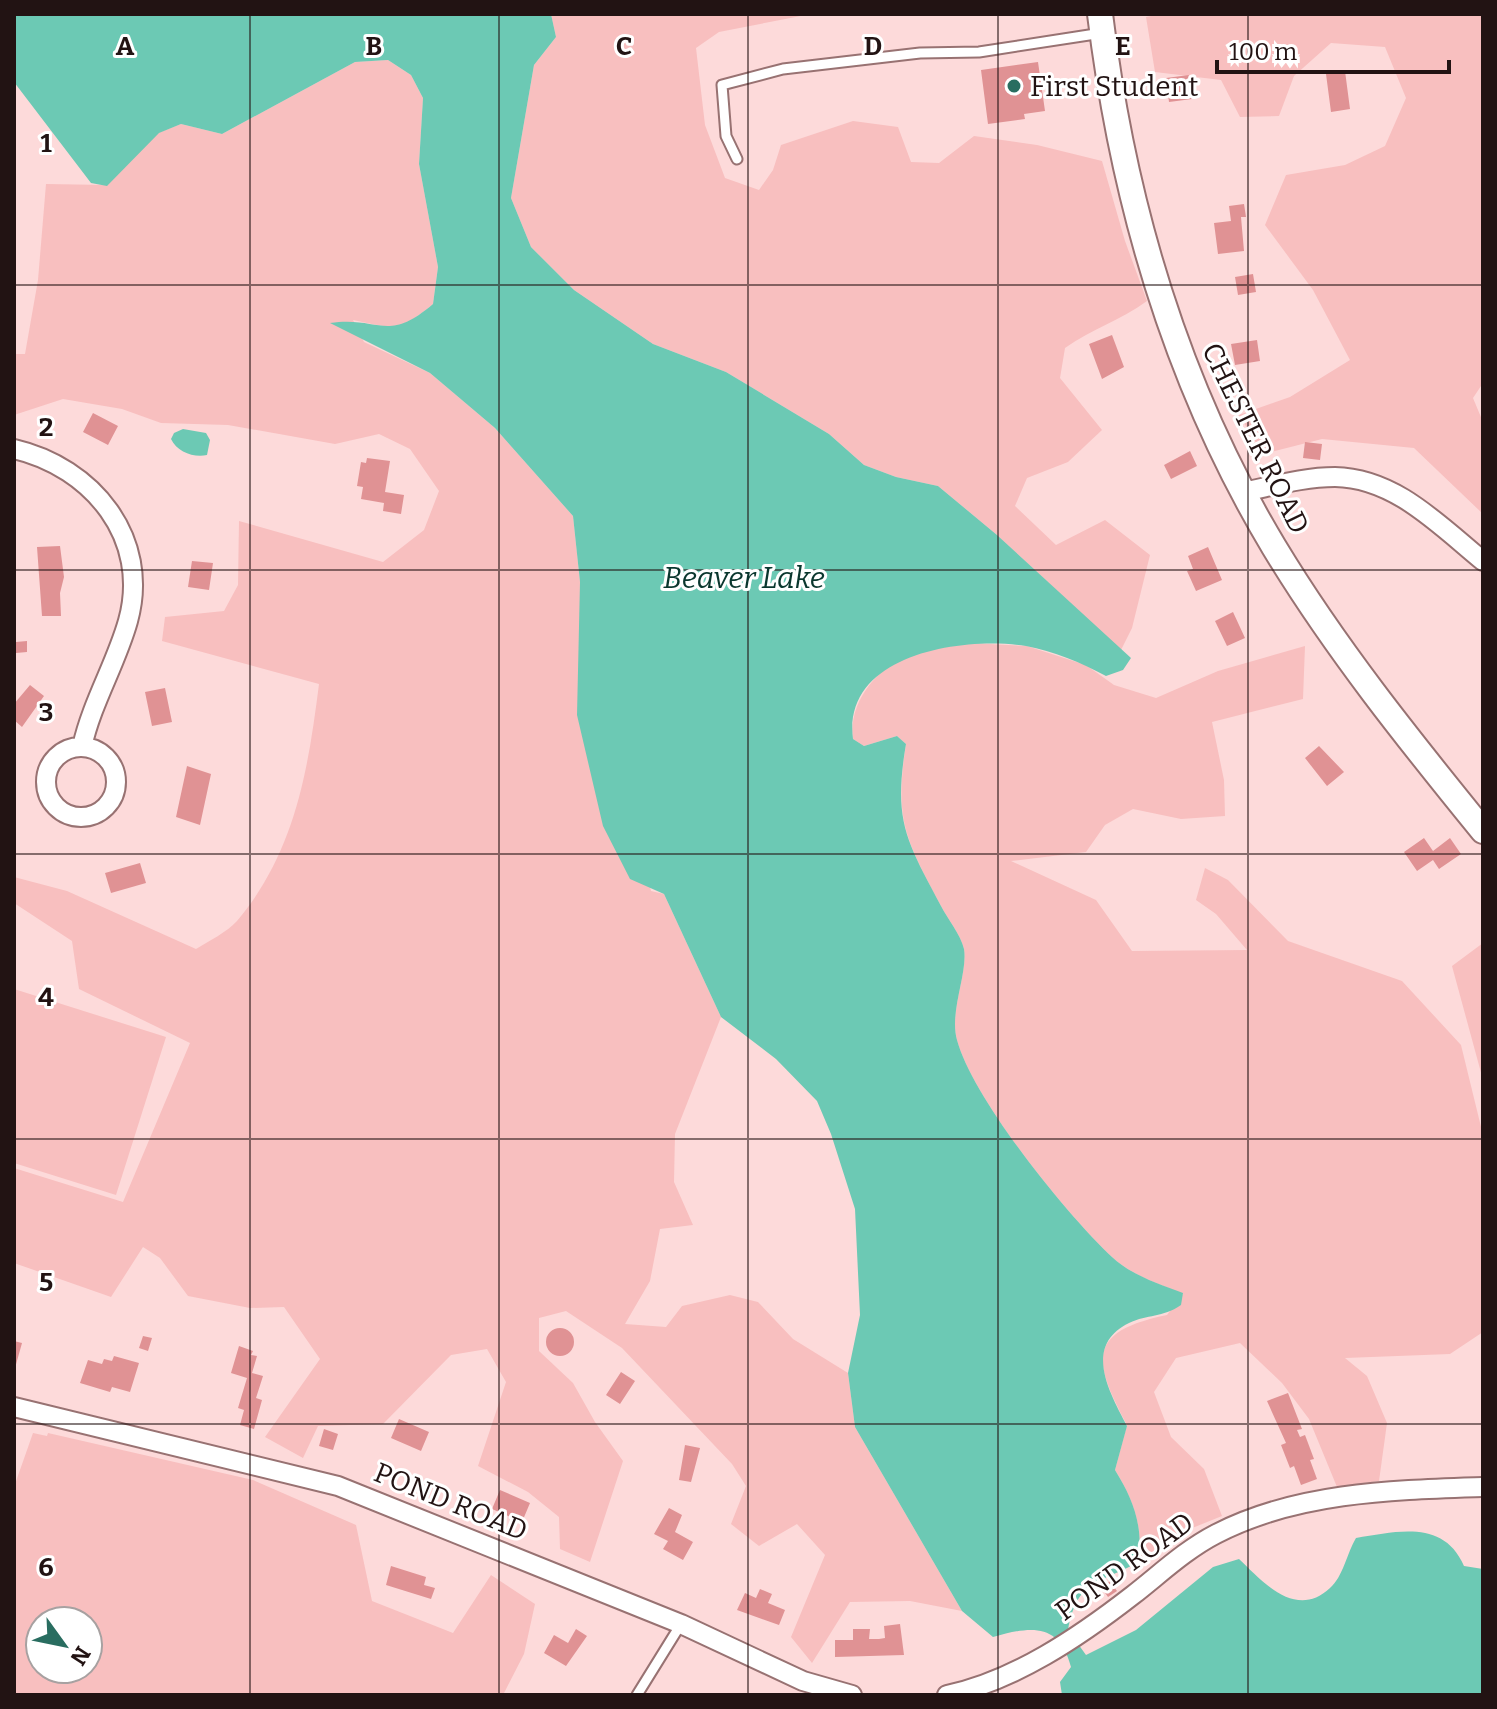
<svg xmlns="http://www.w3.org/2000/svg" width="1497" height="1709" viewBox="0 0 1497 1709" font-family="Bitter,serif">
	<style>
		.green { fill: #f8bfbf; fill-rule: evenodd }
		.water { fill: #6cc9b4 }
		.building { fill: #e09294 }
		.lines { fill: none; stroke-linecap: round; stroke-linejoin: round }
		.service-casing { stroke: #987272; stroke-width: 13 }
		.minor-casing { stroke: #987272; stroke-width: 22 }
		.secondary-casing { stroke: #987272; stroke-width: 28 }
		.service { stroke: #fff; stroke-width: 9 }
		.minor { stroke: #fff; stroke-width: 18 }
		.secondary { stroke: #fff; stroke-width: 24 }
		.grid { fill: none; stroke: #221313; stroke-width: 2; stroke-opacity: 0.55 }
		.poi-dot { fill: #296d60; stroke: #fff; stroke-width: 3 }
		.labels { text-anchor: middle; stroke-width: 6; stroke-linejoin: round; paint-order: stroke }
		.poi-label { font-size: 28px; fill: #221313; stroke: #fff; text-anchor: start }
		.street-label { font-size: 28px; fill: #221313; stroke: #fff }
		.water-label { font-size: 30px; font-style: italic; fill: #0a372e; stroke: #fff }
		.grid-label { font-size: 26px; text-anchor: middle; font-weight: bold; fill: #221313; stroke: #fff; stroke-width: 6; stroke-linejoin: round; paint-order: stroke }
	</style>
	<rect width="100%" height="100%" fill="#fddada"/>
	<path class="green" d="M551 14H811L719 32 696 48 705 125 725 178 759 190 773 170 781 145 853 121 898 127 911 162 939 163 974 136 1037 145 1102 161 1125 241 1147 301C1121 320 1092 329 1065 348L1060 378 1102 430 1068 462 1027 478 1015 506 1056 545 1105 520 1150 555 1132 628 1121 650 997 535 938 486 896 477 864 465 829 434 726 372 653 344 574 290 531 247 511 198 534 65 556 37Z
		M1161 14H1483V383L1473 398 1483 422V514L1414 448 1322 439 1263 454 1239 415 1290 397 1350 360 1313 290 1265 225 1286 175 1345 165 1385 146 1406 98 1385 47 1331 43 1294 76 1279 116 1240 117 1221 80 1155 72 1146 17Z
		M388 60 411 75 423 98 419 164 438 267 433 304C399 332 394 329 353 320L364 342 430 373 495 428 573 516 580 582 651 891 664 894 721 1017 675 1134 674 1182 693 1225 660 1229 650 1281 625 1324 666 1327 682 1306 730 1295 758 1302 793 1339 848 1373 855 1427 962 1611 910 1601 850 1602 812 1663 791 1637 825 1555 797 1524 759 1546 731 1524 746 1486 732 1464 622 1348 566 1311 539 1318V1351L573 1383 595 1422 623 1461 590 1562 560 1549 559 1517 528 1492 478 1466 506 1382 487 1349 451 1355 383 1424 318 1426 303 1458 265 1437 320 1359 284 1307 250 1308 188 1296 160 1258 143 1247 111 1297 14 1263V1168L123 1202 190 1043 79 989 72 941 14 903V877L67 891 196 949C209 941 227 932 237 921 295 852 308 771 319 684L162 641 165 617 224 611 238 585 239 521 383 562 424 530 439 491 410 449 379 434 335 444 228 425 161 423 122 409 63 399 14 415V354H25L38 280 46 184 107 185 158 133 181 124 222 134 355 62Z
		M970 643 1027 646 1086 665 1114 685 1156 698 1218 671 1305 646 1303 699 1212 722 1224 780 1225 816 1181 819 1133 809 1105 825 1086 852 1011 861 1096 900 1132 951 1247 950 1216 914 1196 900 1205 868 1228 880 1288 941 1402 981 1461 1045 1483 1135V1332L1450 1354 1345 1358 1367 1376 1387 1423 1379 1481 1337 1487 1309 1419 1282 1383 1240 1343 1176 1358 1154 1392 1171 1437 1204 1469 1222 1516 1175 1535 1138 1562C1144 1528 1133 1499 1115 1470L1127 1425C1094 1362 1084 1332 1167 1315L1183 1294C1159 1284 1131 1275 1112 1257 1067 1215 973 1099 957 1040 949 1012 968 973 964 949 961 935 947 918 941 906 906 840 894 821 906 744L897 736 864 746 853 739C848 703 876 669 908 655 926 648 951 647 970 643Z
		M1483 943V1080L1452 966Z
		M14 989 166 1037 116 1195 14 1163Z
		M33 1433 47 1436 48 1433 253 1480 356 1525 372 1601 453 1633 491 1575 535 1604 524 1654 503 1695H14V1487ZM40 1621H88V1669H40Z"/>
	<path class="water" d="M14 14H551L556 37 534 65 511 198 531 247 574 290 653 344 726 372 829 434 864 465 896 477 938 486 997 535 1131 658 1123 670 1106 676C1082 663 1053 651 1026 646 965 636 842 653 853 739L864 746 897 736 906 744C893 821 906 840 941 906 947 918 961 935 964 949 968 973 949 1012 957 1040 973 1099 1067 1215 1112 1257 1131 1275 1159 1284 1183 1293L1181 1305C1162 1318 1148 1314 1129 1323 1082 1346 1110 1393 1127 1426L1115 1470C1133 1499 1144 1527 1138 1562 1099 1585 1078 1577 1068 1630L1086 1655 1136 1630 1213 1567 1239 1559C1263 1582 1296 1620 1330 1588 1343 1577 1347 1553 1356 1538 1399 1531 1444 1520 1464 1566L1483 1569V1695H1062L1060 1682 1071 1667C1059 1621 1029 1627 993 1637L962 1611 855 1427 848 1373 860 1315 855 1209 831 1134 817 1101 776 1059 721 1017 664 894 630 879 603 826 577 715 580 582 573 516 495 428 430 373 330 323C381 316 386 344 433 304L438 267 419 164 423 98 411 75 388 60 355 62 222 134 181 124 159 133 107 186 91 183 14 82Z
		M183 429 206 433 210 440 207 455C194 458 177 452 171 439L174 433Z"/>
	<path class="building" d="M1038 62 1045 111 1024 114 1025 119 988 124 981 70Z
		M1345 71 1350 109 1331 112 1326 74Z
		M1189 75 1192 99 1169 102 1166 78Z
		M1244 204 1246 217H1241L1244 251 1218 254 1214 223 1231 221 1229 206Z
		M1253 274 1256 292 1238 295 1235 277Z
		M1112 335 1124 367 1102 379 1089 344Z
		M1257 340 1260 361 1235 365 1231 344Z
		M93 413 118 426 108 445 83 432Z
		M1305 442 1322 444 1320 460 1303 458Z
		M1190 451 1197 466 1171 479 1164 465Z
		M367 458 390 461 385 492 404 495 401 514 383 511 384 503 361 499 363 487 357 486 361 462 366 463Z
		M60 546 64 577 60 593 61 616H42L37 547Z
		M1208 547 1222 580 1196 591 1187 571 1193 569 1188 556Z
		M192 561 213 563 209 590 188 587Z
		M1233 612 1245 638 1227 646 1215 621Z
		M27 641V652L16 653V642Z
		M30 685 44 696 22 727 14 720V704Z
		M165 688 172 722 152 726 145 692Z
		M1319 746 1344 772 1327 786 1305 758Z
		M187 766 211 774 200 825 176 817Z
		M1424 838 1433 851 1450 838 1461 854 1439 869 1433 860 1417 871 1404 852Z
		M140 863 146 883 111 893 105 873Z
		M546 1342a14 14 0 1 1 28 0a14 14 0 1 1-28 0Z
		M143 1336 152 1338 148 1351 139 1348Z
		M14 1341 22 1343 15 1368H14Z
		M239 1346 253 1351 251 1355 257 1356 252 1373 263 1376 256 1398 262 1400 254 1429 240 1425 244 1410 238 1408 247 1378 231 1373Z
		M114 1356 139 1363 130 1392 112 1387 110 1392 80 1383 88 1360 102 1364 104 1359 112 1361Z
		M621 1372 635 1381 620 1404 606 1395Z
		M1288 1393 1302 1429 1297 1430 1300 1437 1305 1435 1314 1459 1310 1460 1317 1479 1301 1485 1294 1466 1290 1468 1281 1445 1286 1443 1267 1401Z
		M399 1419 429 1432 421 1451 391 1438Z
		M324 1429 338 1434 333 1450 319 1446Z
		M685 1445 700 1448 691 1482 679 1480Z
		M500 1490 530 1503 522 1522 492 1509Z
		M669 1508 682 1515 675 1532 693 1542 683 1560 663 1549 668 1541 654 1534Z
		M391 1566 426 1577 424 1585 435 1588 431 1599 386 1585Z
		M1110 1581 1117 1591 1108 1597 1101 1587Z
		M760 1589 772 1594 768 1603 785 1610 779 1625 737 1610 745 1593 756 1598Z
		M900 1624 904 1655 835 1657V1640H853V1629H870L869 1639H879L885 1638 884 1626Z
		M576 1629 587 1636 566 1666 544 1653 554 1635 568 1643Z"/>
	<g class="lines">
		<defs>
			<path id="service" d="M737 159 726 136 722 85 783 69 920 53 979 52 1102 33
				M637 1695 681 1624"/>
			<path id="minor" d="M14 449C92 467 151 538 128 621 116 664 92 702 82 747
				M1243 492C1273 486 1304 477 1335 477 1395 478 1439 525 1483 561
				M46 782a35 35 0 1 1 70 0a35 35 0 1 1-70 0Z
				M14 1407 338 1486 681 1624 803 1681 852 1695
				M947 1695C1014 1681 1079 1637 1133 1595 1160 1574 1185 1550 1216 1534 1297 1492 1394 1490 1483 1487"/>
			<path id="secondary" d="M1100 14C1123 202 1176 384 1274 547 1335 648 1409 740 1483 831"/>
		</defs>
		<use href="#service" class="service-casing"/>
		<use href="#minor" class="minor-casing"/>
		<use href="#secondary" class="secondary-casing"/>
		<use href="#service" class="service"/>
		<use href="#minor" class="minor"/>
		<use href="#secondary" class="secondary"/>
	</g>
	<path class="grid" d="M250 14V1695M499 14V1695M748 14V1695M998 14V1695M1248 14V1695M14 285H1483M14 570H1483M14 854H1483M14 1139H1483M14 1424H1483"/>
	<circle class="poi-dot" cx="1014" cy="86" r="8"/>
	<g class="labels">
		<g class="poi-label">
			<text x="1030" y="96">First Student</text>
		</g>
		<g class="street-label">
			<text transform="translate(1256 438) rotate(64)" y="10">CHESTER ROAD</text>
			<text transform="translate(451 1501) rotate(22)" y="10">POND ROAD</text>
			<text transform="translate(1124 1566) rotate(-36)" y="10">POND ROAD</text>
		</g>
		<g class="water-label">
			<text x="744" y="588">Beaver Lake</text>
		</g>
	</g>
	<g class="grid-label">
		<text x="125" y="55">A</text>
		<text x="374" y="55">B</text>
		<text x="624" y="55">C</text>
		<text x="873" y="55">D</text>
		<text x="1123" y="55">E</text>
		<text x="46" y="152">1</text>
		<text x="46" y="436">2</text>
		<text x="46" y="721">3</text>
		<text x="46" y="1006">4</text>
		<text x="46" y="1291">5</text>
		<text x="46" y="1576">6</text>
	</g>
	<rect width="1497" height="1709" fill="none" stroke="#221313" stroke-width="32"/>
	<g transform="translate(64 1645) rotate(123)"><circle r="38" fill="#ffffff" stroke="#a7a1a1" stroke-width="2"/>
	<path d="M0-6L14 30L0 20L-14 30Z" fill="#296d60"/>
	<text y="-12" font-size="22" font-weight="bold" text-anchor="middle" fill="#221313">N</text>
	</g>
	<path d="M1217 60v12h232v-12" fill="none" stroke="#221313" stroke-width="4"/>
	<text x="1229" y="60" font-size="24" fill="#221313" stroke="#ffffff" stroke-width="6" paint-order="stroke">100 m</text>
</svg>
